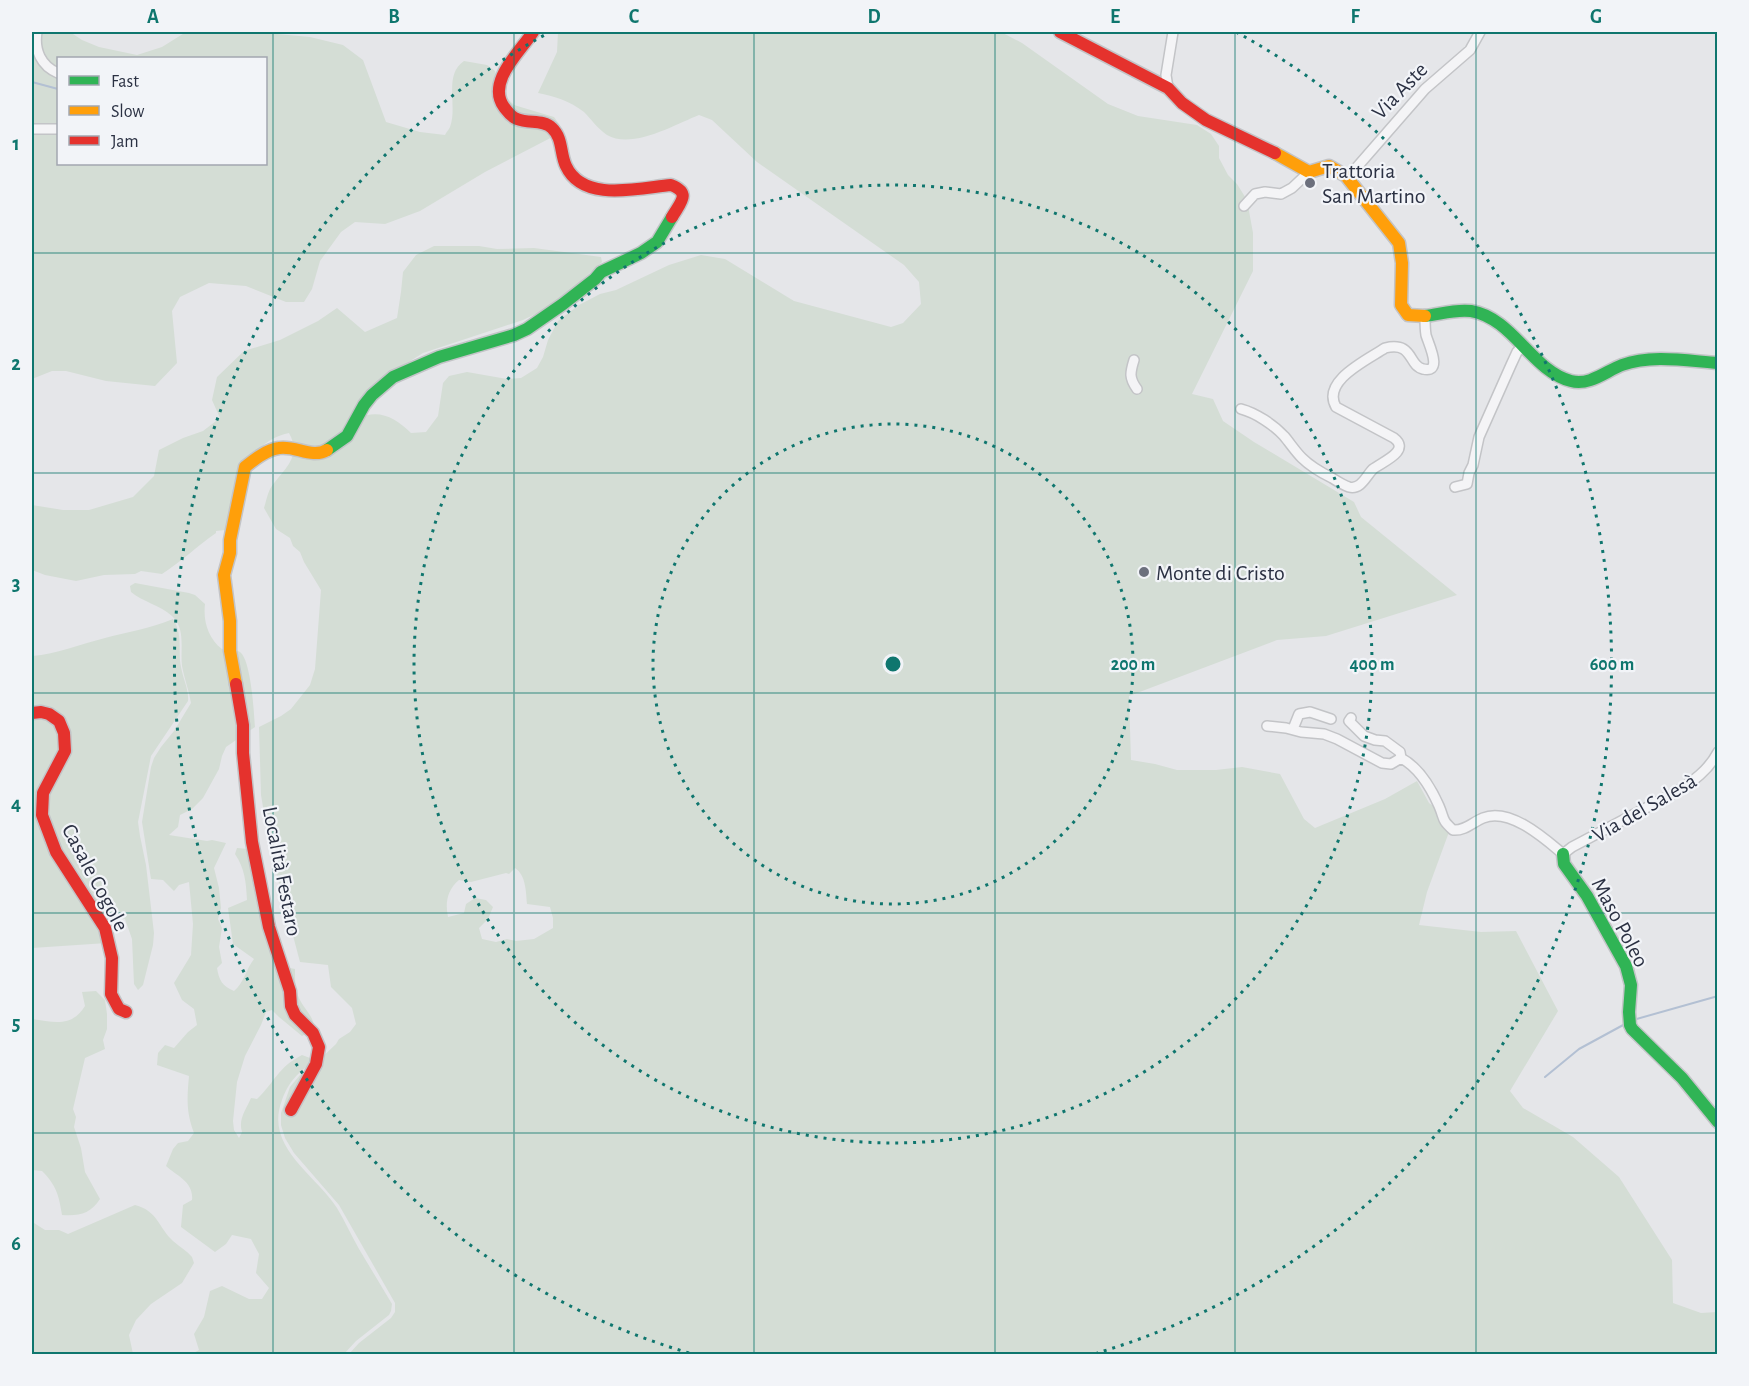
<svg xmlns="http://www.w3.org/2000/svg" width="1749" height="1386" viewBox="0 0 1749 1386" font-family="'Alegreya Sans',sans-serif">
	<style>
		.green { fill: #d4ddd5; fill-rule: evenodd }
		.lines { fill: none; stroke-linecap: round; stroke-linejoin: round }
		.stream { stroke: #b3c0d3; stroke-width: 2 }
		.street-casing { stroke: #c3c4c7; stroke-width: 12 }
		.fast-casing { stroke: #c3c4c7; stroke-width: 15 }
		.slow-casing { stroke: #c3c4c7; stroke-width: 15 }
		.jam-casing { stroke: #c3c4c7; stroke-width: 15 }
		.street { stroke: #f4f4f6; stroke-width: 9 }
		.fast { stroke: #30b455; stroke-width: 12 }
		.slow { stroke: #ff9f0a; stroke-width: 12 }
		.jam { stroke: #e5322d; stroke-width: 12 }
		.grid { fill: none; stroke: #0f766e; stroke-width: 1.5; stroke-opacity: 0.55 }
		.ring { fill: none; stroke: #0f766e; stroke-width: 3; stroke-dasharray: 3 6 }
		.poi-dot { fill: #6c707d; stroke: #f2f4f8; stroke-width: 2 }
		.labels { text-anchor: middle; stroke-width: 4.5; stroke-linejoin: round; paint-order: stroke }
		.street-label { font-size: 22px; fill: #2b3143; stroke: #f2f4f8 }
		.poi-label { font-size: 22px; fill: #2b3143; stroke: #f2f4f8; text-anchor: start }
		.centre { fill: #0f766e; stroke: #f2f4f8; stroke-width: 3 }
		.ring-label { font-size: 18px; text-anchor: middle; font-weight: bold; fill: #0f766e; stroke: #f2f4f8; stroke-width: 4.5; stroke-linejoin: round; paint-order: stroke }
		.neatline { fill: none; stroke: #0f766e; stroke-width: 2 }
		.grid-label { font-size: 20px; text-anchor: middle; font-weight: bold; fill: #0f766e }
	</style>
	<rect width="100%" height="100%" fill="#e5e6e9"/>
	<path class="green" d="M32 32H36L35 48 58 75V127L32 130Z
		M39 32H70L82 40 99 47 137 55 162 47 186 32H275L277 34 310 37 343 45 363 60 386 122 420 132 445 135C446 132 449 130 450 127 458 106 443 75 464 61L487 65 495 71 496 77 503 87 506 97 514 105 554 117 559 124 562 132 485 172 420 211 385 224 355 222 341 232 320 261 312 289 304 302H286L246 286 209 283 180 297 172 311 177 363 155 386 106 381 66 371H52L32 379V133L58 130V164H266V58H58V72L42 59Z
		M558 32H1001L1022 43 1108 104 1138 116 1197 125 1211 134 1219 146V158L1228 175 1237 184 1247 200 1253 233V271L1192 394 1213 399 1223 421 1254 442 1354 502 1361 517 1457 595 1326 636 1277 640 1129 696 1131 760 1155 764 1177 770H1216L1242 767 1280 774 1304 819 1315 828 1385 799 1417 781 1429 803 1442 812 1449 832 1427 892 1419 925 1481 932 1516 931 1558 1011 1510 1091 1523 1108 1573 1137 1619 1177 1672 1260 1673 1303 1701 1313 1717 1312V1354H349L359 1343 391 1318 395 1312V1303L339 1205 294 1153 285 1138 281 1125V1113L290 1087 300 1075 315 1064 336 1044 339 1039 350 1032 356 1024 352 1008 331 987 328 965 300 962 270 849 261 795 259 727 281 716 291 709 310 685 315 669 321 590 304 562 300 552 293 546 290 538 276 529 264 508C266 502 267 495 270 489 282 470 303 458 289 433 273 436 260 446 250 459L227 532 225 530 216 531V533C197 546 181 562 162 574L141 571 135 574 104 575 76 581 45 575 32 570V505L63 510H89L133 497 154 476 159 450 183 438 203 431 220 418 212 400 217 377 244 351 280 340 318 321 337 308 365 332 397 318 401 292 403 272 416 255 434 246H479L497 249 534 248 601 257 602 262 564 296 544 310 523 320 423 353 404 365 382 383 357 419C379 408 395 418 411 433L426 432 438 416 443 383 449 376 467 372 507 379 521 378 537 368 543 357 548 340 558 321 579 305 600 294 616 290 669 265 701 255 725 259 794 301 891 327 903 323 921 304 919 282 904 265 757 162 712 120 699 115C676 124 632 150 607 135 598 129 591 119 584 112 570 101 554 96 538 93L557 52ZM515 868C526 875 526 892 527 904L550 907 553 918V928L534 939 516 941 507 939 496 942 482 939 479 928 488 919 493 907 486 900 475 898 466 904 464 913 448 917C445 903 447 890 459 880L471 882 506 873 509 874Z
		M135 583 189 593 195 595 205 604C203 621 208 638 222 649 228 648 234 648 240 652 251 660 254 712 255 727L226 747 222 756 219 769 203 798 192 809 180 815 178 827 169 835 207 841 212 840 226 843 214 868 219 888 221 908 218 919 222 928 219 947 222 963 217 968C219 980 222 986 234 991 244 983 246 969 254 959L233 944 228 908 247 900C246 882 245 869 235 854L237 848 248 849 285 967 295 969C295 979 295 990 299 998 305 1011 312 1013 315 1029L302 1036 279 1017 272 1010 266 1012 261 1025 245 1056 237 1082 233 1121 234 1130 239 1138 242 1132C238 1119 246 1110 251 1098L257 1099C276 1081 277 1068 302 1055L310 1058 313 1062C297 1074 289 1081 282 1100 264 1147 315 1174 337 1208 345 1221 351 1235 359 1249 370 1267 381 1286 392 1304L391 1311 389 1315 356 1341 344 1354H192L199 1350 194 1334 204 1317 210 1291 222 1286 249 1299H262L269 1288 256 1273 259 1254 251 1239 232 1235 226 1244 215 1252 181 1227 183 1205 192 1200C194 1182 177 1176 166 1166L173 1149 178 1143 188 1141 194 1133C186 1112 187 1098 189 1076L157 1065 158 1053 165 1045 174 1048 188 1032 197 1025 194 1009 182 1000 174 983 191 955 193 924 189 882 179 885 174 891 163 880 151 879 142 822 151 767 154 758 161 747 174 731 191 703C189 690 184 678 182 666 180 650 186 628 172 616 160 605 143 602 131 592L130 586Z
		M173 619C183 634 178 651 181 667 183 679 189 689 188 701L151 756 140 812 138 822 140 836 146 865 154 933 153 945 143 985 138 990 134 984 132 939 125 919 115 916 98 918 107 943 32 948V656C57 654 81 644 105 638 128 632 151 628 173 619Z
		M96 991 105 1000 107 1014V1029L103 1040 105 1049 85 1058 73 1109 76 1117 74 1127 81 1148 85 1172 100 1199C90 1214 80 1216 62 1215 59 1195 56 1185 42 1171L32 1170V1019C54 1022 71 1028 85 1006L82 992Z
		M135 1205C158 1211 158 1227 173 1241 180 1247 187 1251 192 1257L194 1263 182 1283 151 1304 136 1320 129 1335 133 1354H32V1209L34 1223 45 1230H59L68 1234Z"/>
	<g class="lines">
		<path class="stream" d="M32 82 58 89
			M1633 1020 1718 996
			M1545 1077 1579 1049 1625 1024"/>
		<defs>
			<path id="street" d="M37 32C34 50 41 66 58 73
				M1168 88 1166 75 1173 32
				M32 129H58
				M1346 176 1357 167 1425 89 1470 50 1480 32
				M1244 206 1255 194 1265 192 1281 194 1292 188 1309 172
				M1134 360C1130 373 1129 378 1137 389
				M1241 409C1256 413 1274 425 1284 436 1290 443 1295 451 1302 458 1310 466 1322 473 1332 478 1337 481 1343 485 1349 487 1361 490 1366 476 1373 469 1382 462 1411 451 1394 438L1336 407C1321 381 1367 360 1385 348 1414 341 1408 366 1423 369 1444 374 1428 343 1426 335 1425 329 1425 323 1425 316
				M1455 487 1467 484 1469 473 1473 465 1479 437 1511 365 1517 352 1524 345
				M1351 718 1349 721 1364 736 1375 740 1385 741 1400 752 1401 758C1418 767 1431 788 1439 806 1445 820 1441 819 1453 830 1465 831 1473 822 1483 818 1510 807 1545 839 1563 854L1572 847 1676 792C1693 781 1708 771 1718 752
				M1267 726 1286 728 1301 732 1324 734 1337 739 1382 763 1391 764 1401 758
				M1293 729 1299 714 1310 712 1331 719"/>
			<path id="fast" d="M1425 316C1441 314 1455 309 1471 311 1513 318 1532 371 1571 381 1590 386 1606 371 1622 365 1652 354 1688 361 1718 363
				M327 450 347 436 364 405 372 395 393 377 439 357 514 335 527 329 563 304 595 279 601 272 641 253 657 242 672 217
				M1563 854 1564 864 1587 896 1626 966 1631 985 1629 1012 1630 1025 1632 1029 1682 1078 1718 1122"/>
			<path id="slow" d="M1275 153 1309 172 1329 166 1346 176 1399 243 1402 263 1401 305 1408 315 1425 316
				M236 684 230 651V621L224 575 230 553V540L245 467C255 459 266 450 279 448 295 445 312 459 327 450"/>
			<path id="jam" d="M533 32C520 52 486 82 504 107 508 112 511 117 517 119 529 124 543 119 552 128 563 138 560 154 566 166 583 203 639 188 671 185 692 193 680 203 672 217
				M1060 32 1168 88 1182 103 1206 120 1275 153
				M236 684 243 725V753L252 842 269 927 290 991 291 1006 295 1015 313 1033 319 1047 316 1064 291 1110
				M32 713 41 712 49 714 59 721 64 733 65 751 43 793 42 815 56 852 105 928 112 958 111 994 119 1009 126 1012"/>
		</defs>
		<use href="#street" class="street-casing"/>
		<use href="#fast" class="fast-casing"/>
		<use href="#slow" class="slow-casing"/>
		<use href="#jam" class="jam-casing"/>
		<use href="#street" class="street"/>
		<use href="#fast" class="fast"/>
		<use href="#slow" class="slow"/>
		<use href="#jam" class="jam"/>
	</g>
	<path class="grid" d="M273 32V1354M514 32V1354M754 32V1354M995 32V1354M1235 32V1354M1476 32V1354M32 253H1718M32 473H1718M32 693H1718M32 913H1718M32 1133H1718"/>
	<g class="ring">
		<circle cx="893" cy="664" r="240"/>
		<circle cx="893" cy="664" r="479"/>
		<path d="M689 1353A719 719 0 0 1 550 32M1236 32A719 719 0 0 1 1097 1353"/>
	</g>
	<g class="poi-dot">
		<circle cx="1310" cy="183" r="6"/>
		<circle cx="1144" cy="572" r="6"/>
	</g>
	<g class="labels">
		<g class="street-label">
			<text transform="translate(1399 90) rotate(-46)" y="8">Via Aste</text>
			<text transform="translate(1644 807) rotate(-30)" y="8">Via del Salesà</text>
			<text transform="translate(283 871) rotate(79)" y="8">Località Festaro</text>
			<text transform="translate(96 877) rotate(62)" y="8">Casale Cogole</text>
			<text transform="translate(1621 922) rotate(62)" y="8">Maso Poleo</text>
		</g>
		<g class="poi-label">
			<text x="1322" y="178">Trattoria<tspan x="1322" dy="25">San Martino</tspan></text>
			<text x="1156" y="580">Monte di Cristo</text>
		</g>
	</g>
	<circle cx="893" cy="664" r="9" class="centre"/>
	<g class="ring-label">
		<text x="1133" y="670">200 m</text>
		<text x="1372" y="670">400 m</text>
		<text x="1612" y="670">600 m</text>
	</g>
	<rect width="1749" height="1386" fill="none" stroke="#f2f4f8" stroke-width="66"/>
	<rect x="57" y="57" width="210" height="108" fill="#f2f4f8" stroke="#a2a6b0" stroke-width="1.5"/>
	<rect x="69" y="76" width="30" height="9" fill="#30b455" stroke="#a2a6b0" stroke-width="1.5"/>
	<text x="111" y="87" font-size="18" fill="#2b3143">Fast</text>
	<rect x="69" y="106" width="30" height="9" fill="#ff9f0a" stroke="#a2a6b0" stroke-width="1.5"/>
	<text x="111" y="117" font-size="18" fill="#2b3143">Slow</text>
	<rect x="69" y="136" width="30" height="9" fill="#e5322d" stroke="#a2a6b0" stroke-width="1.5"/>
	<text x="111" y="147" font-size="18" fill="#2b3143">Jam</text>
	<rect x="33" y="33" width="1683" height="1320" class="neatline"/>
	<g class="grid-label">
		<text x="153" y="23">A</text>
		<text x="394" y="23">B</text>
		<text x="634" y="23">C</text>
		<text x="874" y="23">D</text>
		<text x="1115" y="23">E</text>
		<text x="1355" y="23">F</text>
		<text x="1596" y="23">G</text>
		<text x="16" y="150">1</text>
		<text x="16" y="370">2</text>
		<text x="16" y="590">3</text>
		<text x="16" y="810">4</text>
		<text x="16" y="1030">5</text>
		<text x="16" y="1250">6</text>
	</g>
</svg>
